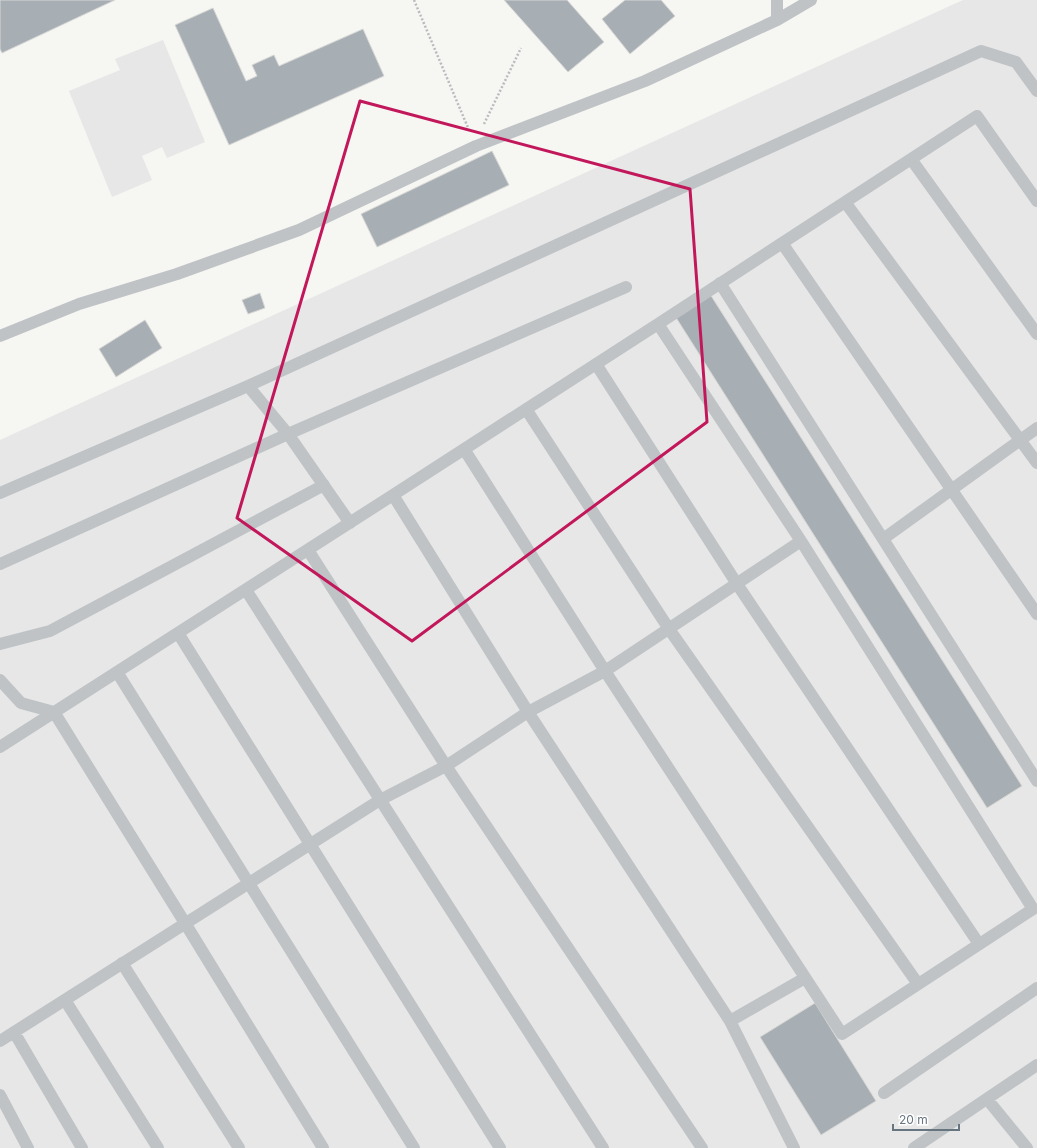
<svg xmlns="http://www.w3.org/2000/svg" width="1037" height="1148" viewBox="0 0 1037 1148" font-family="Inter,sans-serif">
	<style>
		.built { fill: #e6e7e6 }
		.building { fill: #a8afb4; stroke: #d7d7d5 }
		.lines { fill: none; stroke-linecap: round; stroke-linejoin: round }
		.path { stroke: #b9bcbe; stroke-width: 2.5; stroke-dasharray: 2 2; stroke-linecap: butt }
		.service { stroke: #bfc3c6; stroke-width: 12 }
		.marked { fill: none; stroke: #c2185b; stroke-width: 3; stroke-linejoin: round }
	</style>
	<rect width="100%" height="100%" fill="#f6f6f3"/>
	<path class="built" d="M963 0H1037V1148H0V440Z
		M163 40 205 142 167 158 162 147 142 156 152 180 112 197 69 91 120 70 115 59Z"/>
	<path class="building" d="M0 0H115L2 53 0 49Z
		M504 0H567L604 42 568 72Z
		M625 0H661L675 16 630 54 602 19Z
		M213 8 246 81 257 76 252 65 274 55 279 66 363 29 384 76 229 145 175 25Z
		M492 151 509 185 377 247 361 214Z
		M260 293 265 308 248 314 242 300Z
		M710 294 1022 786 987 808 675 316Z
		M145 320 162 348 116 377 99 349Z
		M815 1003 876 1101 821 1135 760 1037Z"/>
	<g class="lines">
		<path class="path" d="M414 0 469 130
			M484 124 521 48"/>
		<path class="service" d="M777 20V0
			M911 159 1037 334
			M845 202 1037 463
			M782 243 1037 614
			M720 283 1037 781
			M658 324 977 116 1037 201
			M0 336 79 304 177 274 299 230 476 146 645 81 777 20 811 0
			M596 364 737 584 979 944
			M526 409 669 629 918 984
			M0 493 248 386 981 51 1016 62 1037 91
			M393 495 658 324 801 541 1033 909 842 1034 605 671 464 449
			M350 523 288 434 626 287
			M883 539 1037 428
			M308 550 446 766 702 1148
			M0 564 288 434 248 386
			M246 590 603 1148
			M178 633 500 1148
			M0 644 50 631 324 485
			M117 672 414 1148
			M0 680 21 703 54 712 185 923 323 1148
			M0 747 393 495 528 712 730 1021 794 1148
			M122 963 239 1148
			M65 1000 158 1148
			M730 1021 805 978
			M14 1032 82 1148
			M0 1041 380 800 446 766 528 712 605 671 801 541
			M884 1093 1037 988
			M0 1095 28 1148
			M987 1099 1027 1148
			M914 1148 1037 1065"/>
	</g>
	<path class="marked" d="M360 101 690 189 707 422 412 641 237 518Z"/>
	<path d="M893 1124v6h66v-6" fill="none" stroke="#677581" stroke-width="2"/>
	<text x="899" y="1124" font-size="12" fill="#677581" stroke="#ffffff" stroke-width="3" paint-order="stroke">20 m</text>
</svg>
